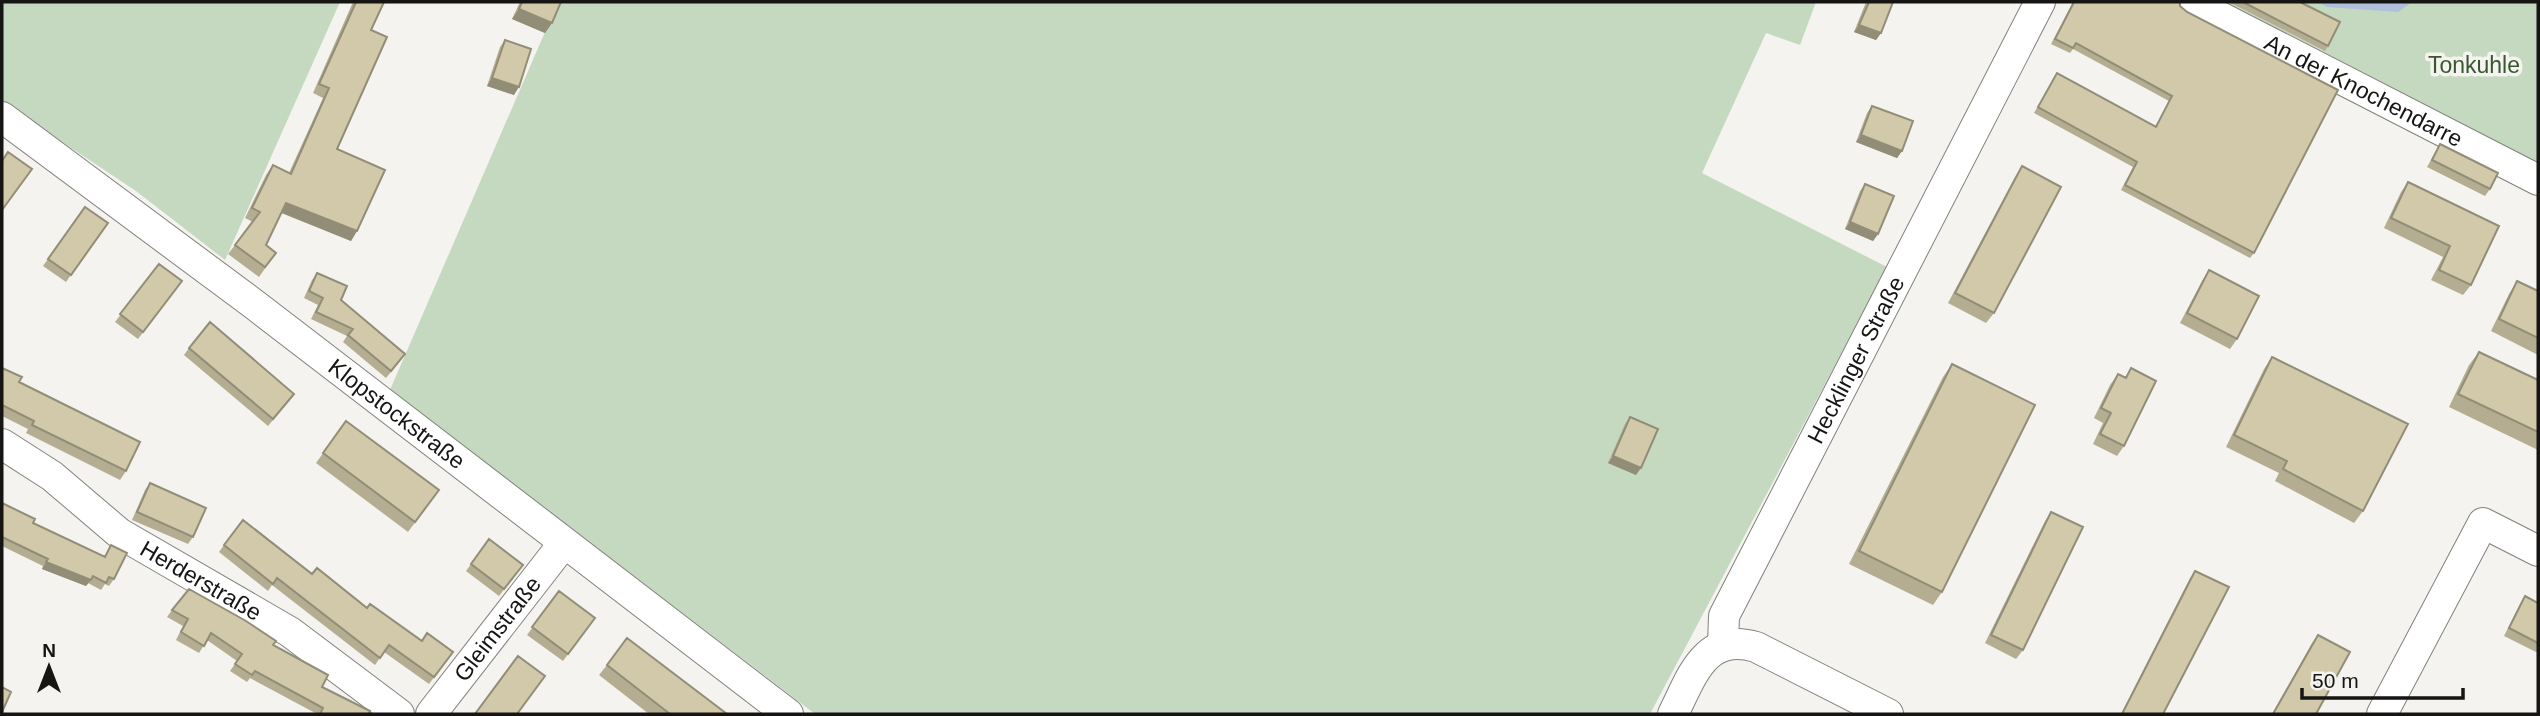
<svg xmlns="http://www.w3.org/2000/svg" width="2540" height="716" viewBox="0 0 2540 716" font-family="Helvetica,sans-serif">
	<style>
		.green { fill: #c5d8c0 }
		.water { fill: #b0bfdb }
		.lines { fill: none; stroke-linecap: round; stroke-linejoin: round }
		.minor-casing { stroke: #82817e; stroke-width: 32 }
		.minor { stroke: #fff; stroke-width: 30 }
		.wall { fill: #b4ad92 }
		.shaded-wall { fill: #928d77 }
		.building { fill: #d1c9aa; stroke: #928d77; stroke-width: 2 }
		.labels { text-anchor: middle; stroke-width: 7; stroke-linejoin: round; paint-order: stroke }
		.park-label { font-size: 23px; fill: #38572f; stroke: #f4f3ef }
		.street-label { font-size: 23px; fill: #161514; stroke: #f4f3ef }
	</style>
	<rect width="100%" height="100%" fill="#f4f3ef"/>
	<path class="green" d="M2 2H340L225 260 136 191 2 102Z
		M558 2H1816L1800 45 1766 33 1702 173 1887 267 1650 714H815L390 390Z
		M2212 2H2538V171Z"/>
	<path class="water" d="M2318 2H2412L2398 12 2327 7Z"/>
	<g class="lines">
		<defs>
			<g id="minor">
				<path id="s1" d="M2191 2 2538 180"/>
				<path id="s2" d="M2 117 255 305 788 714"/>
				<path id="s3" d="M2 444 52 476 119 533 290 632 399 714"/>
				<path id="s4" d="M1723 645 1724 616 2040 2"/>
				<path id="s5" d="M431 714 564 543"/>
				<path d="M1673 714C1692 677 1704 632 1756 647L1888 714"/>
				<path d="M2382 714 2483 523 2538 551"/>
			</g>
		</defs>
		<use href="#minor" class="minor-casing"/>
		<use href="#minor" class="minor"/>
	</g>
	<path class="wall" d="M353 2H384L371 30 337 149 357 231 351 241 281 213 266 245 276 253 259 277 228 254 253 222 245 218 266 175 273 165 289 173 323 98 313 93Z
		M520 2H561L552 23 545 33 512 19Z
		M1866 2H1893L1881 33 1876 40 1854 32Z
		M2073 2H2180V6L2254 253 2250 258 2121 190 2133 167 2034 113 2057 73 2155 127 2169 101 2073 49 2070 53 2051 44Z
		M2229 2H2300L2328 46 2325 51Z
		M505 40 514 95 487 86 500 47Z
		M1872 106 1902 151 1897 158 1856 142 1867 113Z
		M2440 144 2490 189 2485 196 2427 167Z
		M2022 166 1994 313 1986 323 1948 303 2015 177Z
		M2408 182 2499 226 2471 285 2463 295 2431 280 2443 257 2384 228 2401 192Z
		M1865 184 1878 234 1873 241 1845 229 1860 191Z
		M85 207 108 223 66 282 43 266Z
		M159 264 182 281 138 339 115 322Z
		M2209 270 2237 339 2230 349 2180 323 2202 281Z
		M317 273 341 300 400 361 386 378 343 342 347 336 311 319 318 305 304 298 312 280Z
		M2517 281 2538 291V355L2491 331 2509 294Z
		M189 348 289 401 268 426 184 355Z
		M2479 352 2538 380V450L2449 407 2469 365Z
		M2272 357 2363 511 2354 523 2275 481 2279 473 2226 447 2264 369Z
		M1952 364 1942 592 1933 605 1849 564 1943 377Z
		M2 368 126 471 120 480 26 433 28 429 2 416Z
		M2131 368 2124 446 2117 456 2093 444 2103 423 2094 418 2110 385 2118 374 2125 378Z
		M1630 417 1636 475 1608 463 1625 424Z
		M346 421 439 490 408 532 316 463Z
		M150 483 193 537 188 544 132 520 145 490Z
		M2 503 33 523 104 557 111 545 114 579 109 586 105 584 101 590 88 583 86 586 42 569 43 566 2 546Z
		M2051 512 2023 650 2016 659 1985 643 2045 521Z
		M489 539 523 565 499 596 466 571Z
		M224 545 312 574 422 641 453 652 429 684 384 652 375 665 272 585 268 591 219 552Z
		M2195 571 2163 714H2121L2190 578Z
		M559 591 595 618 563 661 527 635Z
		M2525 596 2538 603V653L2504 636 2520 604Z
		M172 610 273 645 322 687 368 714H317L250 678 247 682 230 671 237 661 207 640 199 653 176 640 183 626 167 617Z
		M2318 635 2316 714H2272L2312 643Z
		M607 665 727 714H649L599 675Z"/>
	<path class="shaded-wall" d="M519 9 552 23 545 33 512 19Z
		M1859 25 1881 33 1876 40 1854 32Z
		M492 78 519 87 514 95 487 86Z
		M1861 135 1902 151 1897 158 1856 142Z
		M286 203 357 231 351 241 280 212Z
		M1850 222 1878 234 1873 241 1845 229Z
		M1613 456 1641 468 1636 475 1608 463Z
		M46 562 91 580 86 586 42 569Z"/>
	<path class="building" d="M356 2H384L371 30 387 37 337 149 385 170 357 231 286 203 266 245 276 253 265 267 235 245 260 212 252 208 273 165 291 174 329 88 319 84Z
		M522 2H561L552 23 519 9Z
		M1869 2H1893L1881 33 1859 25Z
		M2074 2H2180V6L2187 12 2338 90 2254 253 2125 185 2137 162 2038 107 2057 73 2156 127 2172 96 2076 43 2073 48 2055 39Z
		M2243 2H2300L2340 22 2328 46Z
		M505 40 531 49 519 87 492 78Z
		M1872 106 1913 121 1902 151 1861 135Z
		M2440 144 2498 173 2490 189 2432 160Z
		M8 152 32 169 2 210V161Z
		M2022 166 2061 187 1994 313 1955 293Z
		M2408 182 2499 226 2471 285 2439 270 2450 246 2391 218Z
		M1865 184 1894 196 1878 234 1850 222Z
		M85 207 108 223 71 275 48 259Z
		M159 264 182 281 143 332 120 314Z
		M2209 270 2259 296 2237 339 2187 313Z
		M317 273 347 286 341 300 405 354 391 371 348 335 353 329 316 312 323 298 309 291Z
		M2517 281 2538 291V338L2499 319Z
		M210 322 294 394 273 419 189 348Z
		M2479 352 2538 380V432L2458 394Z
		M2272 357 2408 424 2363 511 2283 469 2287 461 2234 435Z
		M1952 364 2035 405 1942 592 1859 551Z
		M2 368 22 377 19 382 140 442 126 471 32 425 34 421 2 405Z
		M2131 368 2156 381 2124 446 2100 434 2111 413 2101 408 2118 374 2126 378Z
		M1630 417 1658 429 1641 468 1613 456Z
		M346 421 439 490 415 522 323 453Z
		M150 483 206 508 193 537 137 512Z
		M2 503 35 519 33 523 105 557 111 545 127 553 114 579 109 577 106 583 93 576 91 580 46 562 48 559 2 537Z
		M2051 512 2083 527 2023 650 1991 635Z
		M243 520 312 574 317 568 367 608 370 604 422 641 427 633 453 652 434 677 389 645 380 658 277 578 273 584 224 545Z
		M489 539 523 565 504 589 471 564Z
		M2195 571 2229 587 2163 714H2122Z
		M189 589 246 621 276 641 273 645 328 675 322 687 370 711 368 714H320L323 708 255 671 252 675 235 664 242 654 211 633 204 646 181 632 188 619 172 610Z
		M559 591 595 618 568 654 532 627Z
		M2525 596 2538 603V643L2509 628Z
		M2318 635 2350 652 2316 714H2273Z
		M627 638 727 714H670L607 665Z
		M518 656 545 676 517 714H475Z
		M2 687 11 692 2 712Z"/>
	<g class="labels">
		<g class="park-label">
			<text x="2474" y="73">Tonkuhle</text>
		</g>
		<g class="street-label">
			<text dy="8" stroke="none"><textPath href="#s1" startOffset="194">An der Knochendarre</textPath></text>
			<text dy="8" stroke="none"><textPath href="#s4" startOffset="317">Hecklinger Straße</textPath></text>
			<text dy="8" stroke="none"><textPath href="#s2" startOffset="494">Klopstockstraße</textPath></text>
			<text dy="8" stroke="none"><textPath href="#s3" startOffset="242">Herderstraße</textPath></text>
			<text dy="8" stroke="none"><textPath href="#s5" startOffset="108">Gleimstraße</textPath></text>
		</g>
	</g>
	<rect width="2540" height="716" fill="none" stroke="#161514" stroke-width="7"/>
	<g transform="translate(49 667)" stroke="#f4f3ef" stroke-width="5" paint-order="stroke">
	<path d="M0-5L12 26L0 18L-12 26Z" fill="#161514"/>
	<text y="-10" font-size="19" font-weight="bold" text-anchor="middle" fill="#161514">N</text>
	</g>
	<path d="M2302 688v10h161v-10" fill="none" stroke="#161514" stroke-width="3.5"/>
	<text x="2312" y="688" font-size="21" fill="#161514" stroke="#f4f3ef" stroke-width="5" paint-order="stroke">50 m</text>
</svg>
